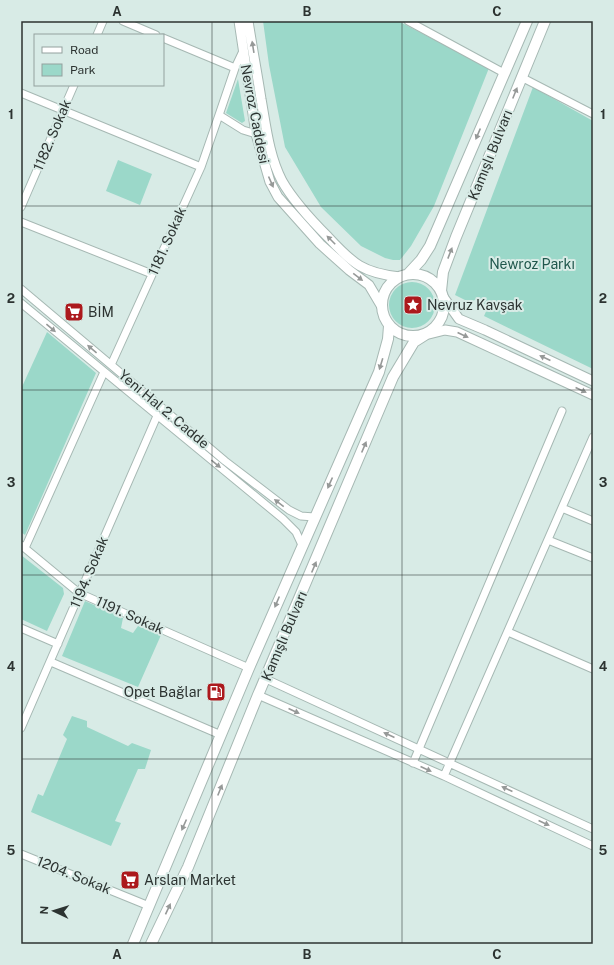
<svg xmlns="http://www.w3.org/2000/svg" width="614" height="965" viewBox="0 0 614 965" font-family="'Public Sans',sans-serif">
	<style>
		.green { fill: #9bd8c9 }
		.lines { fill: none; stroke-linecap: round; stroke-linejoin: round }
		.minor-casing { stroke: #a6b8b3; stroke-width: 9 }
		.major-casing { stroke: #a6b8b3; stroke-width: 11 }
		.highway-casing { stroke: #a6b8b3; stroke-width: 12 }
		.minor { stroke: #fff; stroke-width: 7 }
		.major { stroke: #fff; stroke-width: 9 }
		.highway { stroke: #fff; stroke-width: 10 }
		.oneway { fill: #969998 }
		.grid { fill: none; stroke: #2c3331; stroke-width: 1; stroke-opacity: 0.55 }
		.labels { text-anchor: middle; stroke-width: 4; stroke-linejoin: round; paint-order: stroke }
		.street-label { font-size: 14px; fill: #2c3331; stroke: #d8ebe6 }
		.park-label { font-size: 14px; fill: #1f574c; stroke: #d8ebe6 }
		.poi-label { font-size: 14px; fill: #2c3331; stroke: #d8ebe6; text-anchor: start }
		.neatline { fill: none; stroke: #2c3331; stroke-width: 1.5 }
		.grid-label { font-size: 13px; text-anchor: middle; font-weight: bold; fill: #2c3331 }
	</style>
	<rect width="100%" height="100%" fill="#d8ebe6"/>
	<path class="green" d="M263 21H398L489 68 434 206 411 246 400 260H393L385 258 361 246 321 207 285 147 269 65Z
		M238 79 245 121 242 123 226 113Z
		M533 87 593 121V369L484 316 488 307 477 298 471 303 455 295Z
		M118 160 152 174 140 205 106 191Z
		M389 305a23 23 0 1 1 46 0a23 23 0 1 1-46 0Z
		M47 332 96 373 25 535 21 532V389Z
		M21 555 63 588 64 594 47 631 21 619Z
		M85 601 123 618 121 628 133 633 138 626 161 635 138 687 62 656Z
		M72 716 87 721V727L128 746 132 743 151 750 145 769H138L115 821 121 823 111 846 31 812 38 794 43 796 67 739 63 735Z"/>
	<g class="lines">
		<defs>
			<path id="minor" d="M123 21 156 35
				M408 21 504 73
				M97 35 103 21
				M163 38 235 68
				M243 51 235 68 219 115 243 130 256 134
				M521 77 593 114
				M21 93 201 167
				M21 207 74 85
				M21 222 152 274
				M21 289 225 461 289 510 301 516 314 517
				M21 303 283 519 296 532 302 545
				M111 365 201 167 219 115
				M562 508 593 521
				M548 540 593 558
				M21 545 79 593 249 668
				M25 548 104 372
				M21 628 58 644
				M508 632 593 669
				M51 662 221 735
				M266 679 593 829
				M258 695 444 776 593 846
				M21 728 157 416
				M413 763 562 411
				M444 776 593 437
				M21 854 149 906"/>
			<path id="major" d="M239 21 256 134 270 182 278 197 320 244 349 270 369 285 382 307
				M248 21C252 47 257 73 261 99 266 127 269 156 282 181 294 202 311 220 328 237 353 264 363 273 400 277
				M444 298 459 319 485 330 593 381
				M425 335 445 330 457 332 593 395"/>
			<path id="highway" d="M382 305a31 31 0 1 1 62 0a31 31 0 1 1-62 0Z
				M408 274 421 260 430 246 527 21
				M441 291 443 272 456 237 545 21
				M133 944 249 668 379 372 388 339 389 326
				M151 944 188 867 258 695 393 377 414 342 425 335"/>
		</defs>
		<use href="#minor" class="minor-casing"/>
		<use href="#major" class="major-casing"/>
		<use href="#highway" class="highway-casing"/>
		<use href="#minor" class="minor"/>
		<use href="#major" class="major"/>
		<use href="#highway" class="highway"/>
	</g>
	<defs><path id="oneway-solid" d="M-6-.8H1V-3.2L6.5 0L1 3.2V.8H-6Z"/></defs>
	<g class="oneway">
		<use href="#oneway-solid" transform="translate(253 47) rotate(-99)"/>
		<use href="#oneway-solid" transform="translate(515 93) rotate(-68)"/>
		<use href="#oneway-solid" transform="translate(478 134) rotate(113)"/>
		<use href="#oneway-solid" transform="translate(271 182) rotate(66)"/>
		<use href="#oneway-solid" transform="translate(331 240) rotate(-135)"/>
		<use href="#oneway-solid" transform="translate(450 253) rotate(-69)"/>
		<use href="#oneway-solid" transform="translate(358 277) rotate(37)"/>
		<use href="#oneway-solid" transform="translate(51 328) rotate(40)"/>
		<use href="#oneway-solid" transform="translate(463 335) rotate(25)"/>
		<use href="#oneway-solid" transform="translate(92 349) rotate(-140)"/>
		<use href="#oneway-solid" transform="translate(545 358) rotate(-155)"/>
		<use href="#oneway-solid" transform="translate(381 364) rotate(107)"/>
		<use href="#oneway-solid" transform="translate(581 390) rotate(25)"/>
		<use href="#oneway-solid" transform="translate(364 447) rotate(-67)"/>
		<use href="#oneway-solid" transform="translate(216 464) rotate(39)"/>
		<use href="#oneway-solid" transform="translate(330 483) rotate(114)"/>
		<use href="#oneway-solid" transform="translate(279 503) rotate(-142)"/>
		<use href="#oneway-solid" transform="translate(314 567) rotate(-67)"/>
		<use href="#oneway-solid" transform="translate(277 602) rotate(113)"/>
		<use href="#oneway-solid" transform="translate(294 711) rotate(24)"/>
		<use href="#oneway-solid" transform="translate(389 735) rotate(-156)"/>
		<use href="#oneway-solid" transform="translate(426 769) rotate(24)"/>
		<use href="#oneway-solid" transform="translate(507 789) rotate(-155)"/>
		<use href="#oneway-solid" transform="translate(220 790) rotate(-68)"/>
		<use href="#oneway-solid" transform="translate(544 823) rotate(25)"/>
		<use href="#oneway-solid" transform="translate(184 825) rotate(114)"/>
		<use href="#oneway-solid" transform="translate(168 909) rotate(-65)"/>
	</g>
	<path class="grid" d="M212 21V944M402 21V944M21 206H593M21 390H593M21 575H593M21 759H593"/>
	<defs>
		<symbol id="sight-square" viewBox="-11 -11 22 22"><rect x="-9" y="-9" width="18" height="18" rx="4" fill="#ac191d" stroke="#d8ebe6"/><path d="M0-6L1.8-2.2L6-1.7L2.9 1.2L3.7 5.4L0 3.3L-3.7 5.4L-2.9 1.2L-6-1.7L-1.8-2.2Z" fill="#fff"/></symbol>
		<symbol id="supermarket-square" viewBox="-11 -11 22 22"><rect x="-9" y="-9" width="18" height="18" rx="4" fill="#ac191d" stroke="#d8ebe6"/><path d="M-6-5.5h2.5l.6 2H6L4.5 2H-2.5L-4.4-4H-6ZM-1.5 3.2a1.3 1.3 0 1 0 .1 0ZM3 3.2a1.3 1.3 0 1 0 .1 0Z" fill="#fff"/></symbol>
		<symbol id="fuel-square" viewBox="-11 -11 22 22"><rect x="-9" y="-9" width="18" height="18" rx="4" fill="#ac191d" stroke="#d8ebe6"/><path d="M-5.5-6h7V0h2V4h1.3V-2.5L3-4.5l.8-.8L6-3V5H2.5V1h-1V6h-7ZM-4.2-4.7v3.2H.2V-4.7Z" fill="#fff"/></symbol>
	</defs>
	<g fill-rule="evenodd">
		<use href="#sight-square" x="402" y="294" width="22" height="22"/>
		<use href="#supermarket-square" x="63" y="301" width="22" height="22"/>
		<use href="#fuel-square" x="205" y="681" width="22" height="22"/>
		<use href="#supermarket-square" x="119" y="869" width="22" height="22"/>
	</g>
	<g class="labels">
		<g class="street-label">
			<text transform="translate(255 114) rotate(79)" y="5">Nevroz Caddesi</text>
			<text transform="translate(52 135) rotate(-67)" y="5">1182. Sokak</text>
			<text transform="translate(490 155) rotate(-68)" y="5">Kamışlı Bulvarı</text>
			<text transform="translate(167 241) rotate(-66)" y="5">1181. Sokak</text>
			<text transform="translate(164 409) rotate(40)" y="5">Yeni Hal 2. Cadde</text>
			<text transform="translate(89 572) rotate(-67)" y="5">1194. Sokak</text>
			<text transform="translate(130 615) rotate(24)" y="5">1191. Sokak</text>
			<text transform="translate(284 636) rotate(-67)" y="5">Kamışlı Bulvarı</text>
			<text transform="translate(74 875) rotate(22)" y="5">1204. Sokak</text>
		</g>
		<g class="park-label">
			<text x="532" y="269">Newroz Parkı</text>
		</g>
		<g class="poi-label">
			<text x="427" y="310">Nevruz Kavşak</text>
			<text x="88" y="317">BİM</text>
			<text x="202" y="697" text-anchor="end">Opet Bağlar</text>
			<text x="144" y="885">Arslan Market</text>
		</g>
	</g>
	<rect width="614" height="965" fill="none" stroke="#d8ebe6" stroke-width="44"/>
	<rect x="34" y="34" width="130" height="52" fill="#d8ebe6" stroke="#93a19e"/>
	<rect x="42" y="47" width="20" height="6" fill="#ffffff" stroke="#93a19e"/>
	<text x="70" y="54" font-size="12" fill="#2c3331">Road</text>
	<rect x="42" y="64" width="20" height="12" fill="#9bd8c9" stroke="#93a19e"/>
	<text x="70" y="74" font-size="12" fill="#2c3331">Park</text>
	<g transform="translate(54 911) rotate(274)" stroke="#d8ebe6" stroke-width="3" paint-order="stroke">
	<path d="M0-3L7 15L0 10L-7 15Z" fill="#2c3331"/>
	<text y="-6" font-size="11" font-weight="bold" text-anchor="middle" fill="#2c3331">N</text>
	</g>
	<rect x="22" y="22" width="570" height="921" class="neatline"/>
	<g class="grid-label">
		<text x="117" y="16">A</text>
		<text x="307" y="16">B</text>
		<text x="497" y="16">C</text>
		<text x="11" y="119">1</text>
		<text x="603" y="119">1</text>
		<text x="11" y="303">2</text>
		<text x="603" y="303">2</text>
		<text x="11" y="487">3</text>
		<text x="603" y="487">3</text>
		<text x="11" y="671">4</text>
		<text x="603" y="671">4</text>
		<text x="11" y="855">5</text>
		<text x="603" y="855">5</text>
		<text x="117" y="959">A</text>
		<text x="307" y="959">B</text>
		<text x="497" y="959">C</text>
	</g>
</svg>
